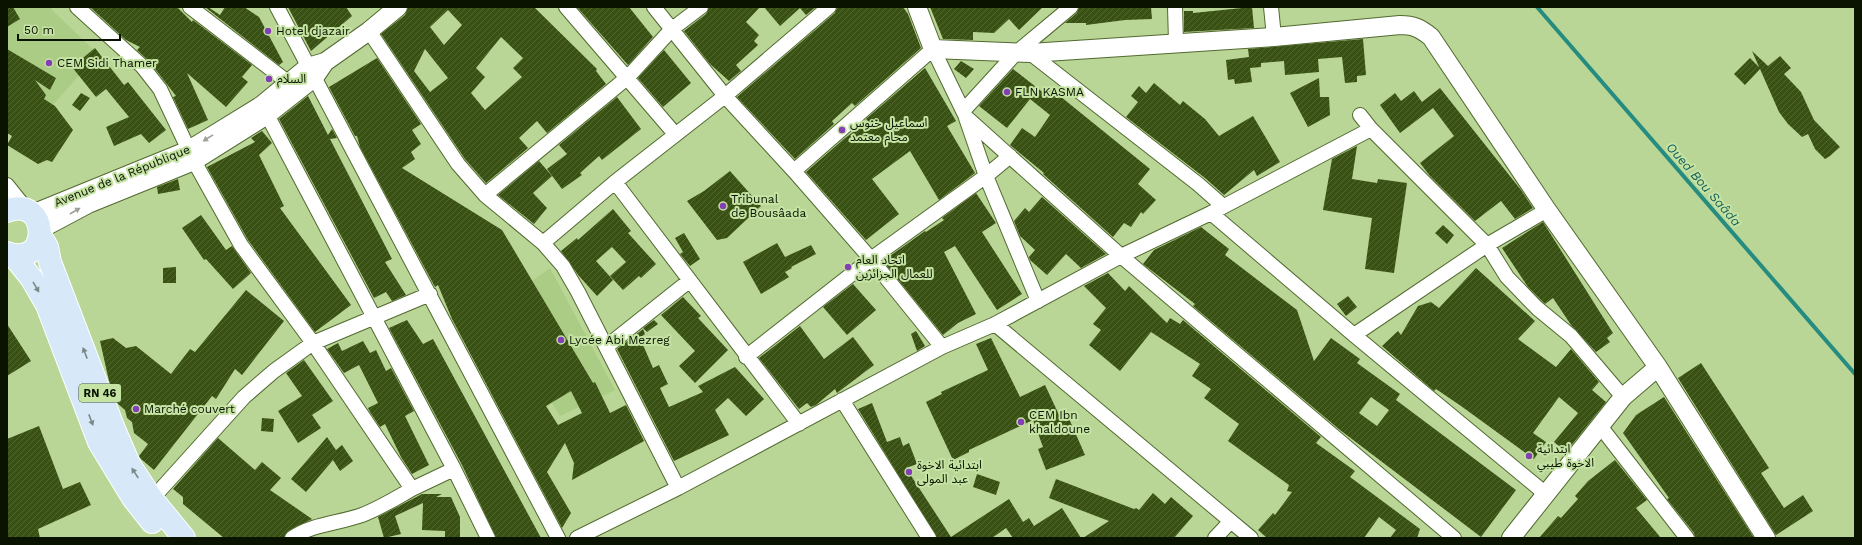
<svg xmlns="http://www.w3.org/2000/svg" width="1862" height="545" viewBox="0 0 1862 545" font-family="'Work Sans','Noto Sans Arabic',sans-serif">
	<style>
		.built { fill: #abcc85 }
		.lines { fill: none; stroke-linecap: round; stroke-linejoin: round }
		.stream { stroke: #268c7f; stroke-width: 4 }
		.building { fill: url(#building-hatch); fill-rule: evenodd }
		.minor-casing { stroke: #516a2f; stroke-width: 16 }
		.tertiary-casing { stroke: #516a2f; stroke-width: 20 }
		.primary-casing { stroke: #fff; stroke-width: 24 }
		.minor { stroke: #fff; stroke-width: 14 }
		.tertiary { stroke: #fff; stroke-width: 18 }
		.primary { stroke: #d7e8f8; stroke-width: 22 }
		.oneway { fill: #9da199 }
		.oneway2 { fill: #7b8888 }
		.poi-dot { fill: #833fb3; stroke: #c5e3a3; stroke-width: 1.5 }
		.labels { text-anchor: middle; stroke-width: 4; stroke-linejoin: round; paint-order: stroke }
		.shield { fill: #c5e3a3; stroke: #425131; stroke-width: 1 }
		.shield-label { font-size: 11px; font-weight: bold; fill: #0a1300 }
		.poi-label { font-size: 12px; fill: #0a1300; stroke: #c5e3a3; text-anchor: start }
		.street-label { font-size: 12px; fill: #0a1300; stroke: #c5e3a3 }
		.water-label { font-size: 13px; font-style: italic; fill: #135f5a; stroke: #c5e3a3 }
	</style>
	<defs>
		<pattern id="building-hatch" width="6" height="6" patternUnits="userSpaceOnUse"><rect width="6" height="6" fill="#395113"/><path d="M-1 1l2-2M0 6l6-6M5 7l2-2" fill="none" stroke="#526633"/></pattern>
	</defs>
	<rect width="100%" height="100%" fill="#b9d696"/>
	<path class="built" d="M7 7H52V10L98 54 51 107 7 72Z
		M550 268 615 390 560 416 544 390 510 297Z"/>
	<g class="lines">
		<path class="stream" d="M1537 7 1855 374"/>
	</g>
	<path class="building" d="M7 7H13L20 19 7 27Z
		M90 7H177L192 22 193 20 252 65 242 77 248 82 226 107 187 73 208 120 188 129 173 97 176 96 149 61 137 50 140 47 126 40Z
		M205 7H208L220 15 225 7H244L259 17 283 62 279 65Z
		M288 7H346L352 16 311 51Z
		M408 7H534L597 69 596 71 606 84 547 133 537 121 519 138 528 148 486 183 465 159 381 34 405 15ZM448 10 462 25 444 45 430 27ZM501 37 523 58 513 68 522 77 485 110 471 93 485 77 476 68ZM425 49 448 78 430 92 414 71Z
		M577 7H629L653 37 628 65Z
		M709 7H760L746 22 759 35 754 41 758 45 736 65 741 71 729 81 710 64 684 31 706 14Z
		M764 7H816L806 15 800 8 780 26Z
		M837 7H903L908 14 921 48 855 106 852 103 832 121 834 124 795 159 737 97 835 13Z
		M930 7H1043L1019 30 1009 19 994 33 973 32V40L943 39Z
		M1079 7H1151L1152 19 1125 20 1086 25V23H1065L1077 13Z
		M1252 7 1254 28 1184 32V11H1193V13Z
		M1363 39 1366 75 1357 76V82L1345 83 1342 57 1318 59 1319 72 1285 75 1284 61 1261 63V67L1250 68 1252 82 1235 84 1234 79 1228 80 1226 60 1249 57 1248 49Z
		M95 48 124 85 128 82 166 130 149 143 141 134 114 146 106 127 129 117 106 89 96 97 72 67Z
		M7 49 56 78 50 90 35 80 46 95 44 99 55 106 73 130 52 162 47 160 38 164 7 145 12 136 7 133Z
		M664 50 691 83 663 107 638 78Z
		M1752 51 1768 66 1780 56 1791 68 1784 74 1801 92 1814 120 1840 147 1830 156 1825 159 1815 149 1808 134 1802 137 1788 124 1779 112 1760 69 1745 85 1734 74 1750 58 1759 67Z
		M377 58 421 124 412 130 421 144 411 152 415 159 402 168 502 230 593 383 595 382 610 413 626 405 644 441 572 480 574 463 565 443 547 472 571 513 562 528 452 319 438 285 435 287 360 147 357 136H355L329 87ZM571 391 582 413 558 425 546 406Z
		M961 61 974 69 966 78 954 69Z
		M925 68 956 121 947 126 975 173 939 200 910 151 872 179 899 214 866 240 806 172 845 138 868 121 866 119Z
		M1013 69 1045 94 1050 88 1150 169 1138 184 1156 200 1143 214 1141 212 1131 227 1124 223 1113 237 1043 174 1044 173 1010 145 1022 128 1035 137 1050 115 1030 99 1007 128 979 106Z
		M1319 78 1320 97H1329L1330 115 1308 127 1290 93Z
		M1154 83 1180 105 1183 101 1205 119 1219 136 1253 116 1280 162 1257 176 1254 170 1224 195 1205 178 1126 117 1138 102 1131 96 1139 86 1146 93Z
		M1440 88 1521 190 1533 208 1515 219 1501 201 1475 221 1430 176 1420 163 1454 136 1433 108 1400 133 1380 105 1395 93 1401 101 1414 91 1422 102Z
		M81 93 90 98 80 111 72 105Z
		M308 96 328 135 332 129 337 138 330 139 392 259 385 262 406 295 392 301 386 292 374 298 279 119Z
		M617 97 641 129 602 160 599 156 580 173 582 175 562 189 547 169 567 154 559 145Z
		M262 131 272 143 259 155 284 206 280 208 351 305 315 332 248 240 207 167 255 142 251 138Z
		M1357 146 1352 179 1377 183 1378 179 1407 183 1394 273 1365 269 1372 218 1323 210 1332 159Z
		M539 161 552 176 533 193 547 208 534 224 498 195Z
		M730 171 761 206 727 238 717 240 687 201 704 191Z
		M178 179 180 190 158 194 157 187Z
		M976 193 996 223 982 232 1022 294 997 310 955 246 944 252 976 314 958 323 943 335 883 261 925 231 926 232 944 220 942 218Z
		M1042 197 1106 254 1081 268 1066 254 1047 275 1030 260 1029 257 1035 250 1020 236 1014 221 1025 208 1029 212Z
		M613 209 631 231 628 233 656 264 641 278 639 276 623 290 610 276 626 262 612 247 596 261 613 280 597 296 579 276 561 251 577 238 578 240Z
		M201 215 226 250 232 246 251 273 233 289 206 259 204 260 182 228Z
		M1543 222 1613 333 1607 338 1610 342 1596 352 1571 325 1553 298 1545 304 1528 287 1502 248Z
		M1443 225 1454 235 1447 244 1435 233Z
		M1201 227 1229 249 1225 255 1297 310 1314 361 1331 338 1360 359 1357 363 1400 394 1396 400 1516 490 1481 537 1340 430 1193 306 1195 304 1143 264 1154 250ZM1371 397 1389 410 1377 426 1359 413Z
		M684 233 700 259 690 266 680 254 683 252 675 238Z
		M777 243 785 257 811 245 816 254 791 267 792 268 785 272 789 277 761 294 743 262Z
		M176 267V283H163V268Z
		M1476 268 1535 321 1518 339 1556 367 1571 349 1599 382 1592 390 1606 402 1566 452 1554 442 1578 413 1559 397 1533 433 1546 442 1534 459 1461 406 1436 389 1434 391 1382 346 1398 331 1401 335 1418 306 1431 302 1439 308Z
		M1108 273 1125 291 1129 286 1167 323 1170 318 1180 324 1183 320 1321 437 1316 443 1355 471 1350 477 1420 529 1417 538H1390L1396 530 1379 517 1364 538H1267L1258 530 1273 513 1275 515 1292 492 1287 491 1289 485 1228 441 1239 424 1204 398 1211 389 1192 376 1200 364 1151 332 1120 371 1089 345 1101 330 1093 324 1106 308 1084 286Z
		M853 284 876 310 847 335 823 307Z
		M246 290 284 321 242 375 235 369 216 399 212 396 154 470 141 459 139 456 148 444 134 433 132 422 127 418 125 410 118 404 109 381 100 341 113 338 126 348 136 346 171 374 190 349 195 352Z
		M1348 296 1357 307 1346 316 1337 304Z
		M683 297 701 316 698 318 728 350 695 383 679 366 695 351 661 315Z
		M407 320 423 344 433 339 541 538H496L462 465 389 328Z
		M654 320 658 324 647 332 643 328Z
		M7 324 31 361 7 376Z
		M800 326 824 359 853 337 874 365 837 393 835 389 816 405 811 407 807 403 799 409 759 358Z
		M643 329 645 334 640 338 653 368 659 365 668 384 660 388 669 407 703 392 698 386 735 367 764 399 746 416 728 398 715 410 729 435 674 461 617 349Z
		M916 331 925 346 917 351 911 334Z
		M991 338 1020 397 1045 385 1060 417 1067 414 1085 455 1046 470 1038 449 1043 447 1033 420 969 450V452L953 460 926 402 942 394 941 392 988 370 976 344Z
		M363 341 370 353 376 350 386 371 391 368 414 411 405 416 429 465 412 474 401 457 385 424 380 427 370 412 368 408 378 403 359 365 344 373 327 349 338 343 342 351Z
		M304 360 333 401 312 415 321 428 298 443 278 411 302 396 286 373Z
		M1701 363 1769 468 1761 473 1784 508 1803 495 1813 511 1776 535 1678 378Z
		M1664 397 1754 538H1695L1694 533 1667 499 1669 498 1623 433 1636 415Z
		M872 403 887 442 900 437 903 446 909 443 917 464 906 468 951 537 1009 499 1023 522 1029 518 1034 526 1062 508 1081 538H1013L1006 528 992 538H937L858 409Z
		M262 418 274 419 273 432 261 431Z
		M39 426 63 489 80 482 91 505 38 529 40 538H7V439Z
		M327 437 336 450 342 445 353 461 340 471 333 460 306 492 291 479Z
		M218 438 255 470 262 462 281 478 270 490 312 519 288 531 284 538H224L183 504V497L173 489Z
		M1615 460 1647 500 1636 508 1661 538H1539L1558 516 1561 518 1578 499 1575 496 1588 481Z
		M977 474 1000 482 996 495 973 487Z
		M1056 479 1134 509 1136 508 1139 510 1153 493 1165 504 1171 497 1193 516 1174 538H1083L1109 521 1049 498Z
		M422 494H442L436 497H451L460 517V538H445V531L422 530 423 503 395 516 401 534 384 538 378 517Z"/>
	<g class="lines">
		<defs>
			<path id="minor" d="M77 7 142 66 160 89 194 161 241 245 313 343 412 489 454 469
				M190 7 289 83
				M277 7 558 538
				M566 7 675 134
				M654 7 725 96 794 171 871 259 942 347
				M1175 7 1176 42
				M1271 7 1274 37
				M369 31 458 164 485 195 543 243 563 266 578 292 678 488
				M1030 53 1198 184 1223 206
				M263 107 454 469 488 538
				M964 110 1016 53 1071 7
				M1360 115 1371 129 1487 245 1507 277 1537 308 1571 336 1623 397
				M966 118 986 176 1038 301
				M794 171 933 49 966 117 1121 256 1454 538
				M615 182 799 424
				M7 185 27 210
				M485 195 628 77 672 29 701 7
				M1211 213 1354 335 1547 495
				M543 243 615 182 725 96 829 7
				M995 324 1251 538
				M1354 335 1487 245 1547 210
				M606 347 689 281
				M746 357 871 259 986 176 1010 156
				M842 400 929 538
				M1600 426 1687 538
				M152 499 244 397 274 371 313 343 430 294
				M292 538C312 524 340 523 362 515 380 508 396 498 412 489
				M577 538 678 488 942 347 995 324 1121 256 1211 213 1371 129
				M1215 538 1231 521"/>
			<path id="tertiary" d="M917 7 933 49 1030 53 1274 37 1400 25C1413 25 1420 28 1431 37L1547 210 1658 367 1766 538
				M325 62 369 31 398 7
				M32 214 189 150 262 105 308 67 325 62 314 78 267 115 194 161 88 204 41 229
				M1511 538 1623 397 1658 367"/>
			<path id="primary" d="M7 211C49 194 52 269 7 253
				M40 235 47 247 50 262 114 429 129 464 152 499 184 538
				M13 255 32 279 47 305 99 442 133 498 152 522"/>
		</defs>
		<use href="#minor" class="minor-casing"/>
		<use href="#tertiary" class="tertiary-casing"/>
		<use href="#primary" class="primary-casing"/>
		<use href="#minor" class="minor"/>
		<use href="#tertiary" class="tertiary"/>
		<use href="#primary" class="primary"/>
	</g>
	<defs><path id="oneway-solid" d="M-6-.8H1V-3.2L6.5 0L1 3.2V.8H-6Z"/></defs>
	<g class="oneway">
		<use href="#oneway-solid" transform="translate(208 138) rotate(148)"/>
		<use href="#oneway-solid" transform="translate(75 211) rotate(-30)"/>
	</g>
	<g class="oneway2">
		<use href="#oneway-solid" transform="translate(36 287) rotate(60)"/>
		<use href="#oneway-solid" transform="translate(85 353) rotate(-111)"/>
		<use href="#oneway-solid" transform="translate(91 420) rotate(69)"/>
		<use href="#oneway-solid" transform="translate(135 473) rotate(-123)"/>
	</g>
	<g class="poi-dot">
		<circle cx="268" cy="31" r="4"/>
		<circle cx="49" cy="63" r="4"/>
		<circle cx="269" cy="79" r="4"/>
		<circle cx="1007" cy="92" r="4"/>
		<circle cx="842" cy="130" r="4"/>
		<circle cx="723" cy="206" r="4"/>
		<circle cx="848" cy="267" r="4"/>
		<circle cx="561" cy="340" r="4"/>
		<circle cx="136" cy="409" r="4"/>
		<circle cx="1021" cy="422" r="4"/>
		<circle cx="1529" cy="456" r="4"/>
		<circle cx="909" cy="472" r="4"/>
	</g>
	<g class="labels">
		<rect class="shield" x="79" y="384" width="42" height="18" rx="3"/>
		<g class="shield-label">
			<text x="100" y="397">RN 46</text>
		</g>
		<g class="poi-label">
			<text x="276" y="35">Hotel djazair</text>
			<text x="57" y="67">CEM Sidi Thamer</text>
			<text x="277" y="83">السلام</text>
			<text x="1015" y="96">FLN KASMA</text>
			<text x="850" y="127">اسماعيل خنوس<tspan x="850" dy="14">محام معتمد</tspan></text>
			<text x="731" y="203">Tribunal<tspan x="731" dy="14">de Bousâada</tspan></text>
			<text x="856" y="264">اتحاد العام<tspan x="856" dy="14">للعمال الجزائرين</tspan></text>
			<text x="569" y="344">Lycée Abi Mezreg</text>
			<text x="144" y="413">Marché couvert</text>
			<text x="1029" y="419">CEM Ibn<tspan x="1029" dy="14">khaldoune</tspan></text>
			<text x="1537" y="453">ابتدائية<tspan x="1537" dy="14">الاخوة طيبي</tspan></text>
			<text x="917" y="469">ابتدائية الاخوة<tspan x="917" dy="14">عبد المولى</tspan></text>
		</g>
		<g class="street-label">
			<text transform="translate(122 176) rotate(-22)" y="4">Avenue de la République</text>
		</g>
		<g class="water-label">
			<text transform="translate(1704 184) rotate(49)" y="5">Oued Bou Saâda</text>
		</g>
	</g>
	<rect width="1862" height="545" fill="none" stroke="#0a1300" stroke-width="16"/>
	<path d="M18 34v6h102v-6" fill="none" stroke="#0a1300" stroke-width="2"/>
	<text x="24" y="34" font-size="12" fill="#0a1300" stroke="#c5e3a3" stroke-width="3" paint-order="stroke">50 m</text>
</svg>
